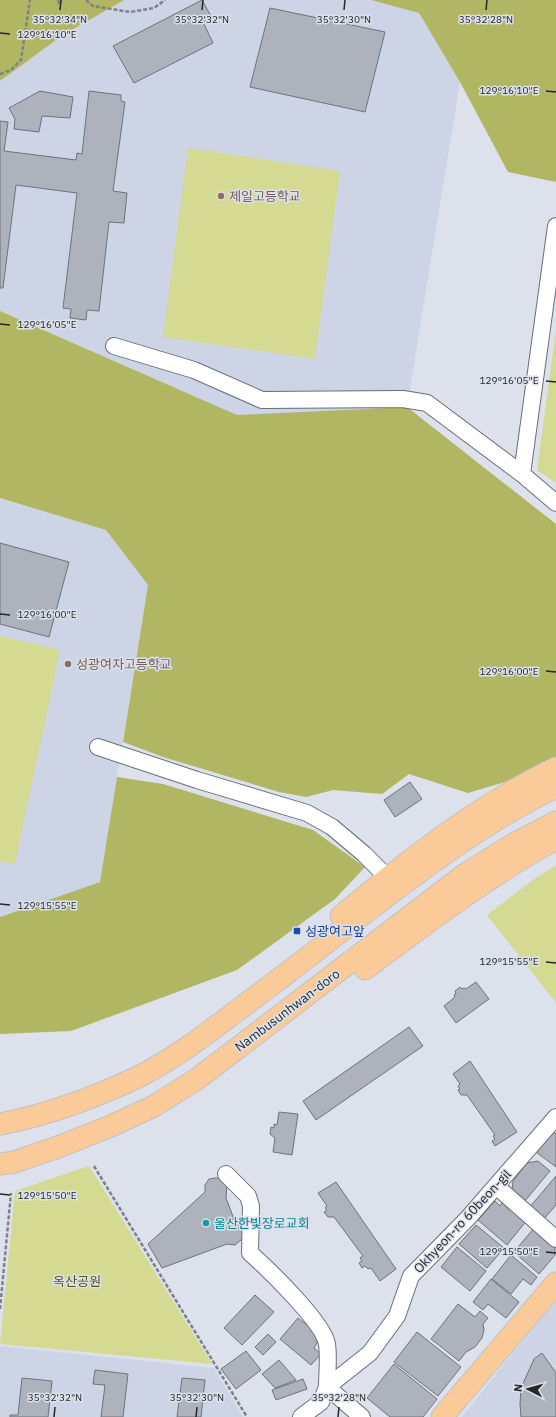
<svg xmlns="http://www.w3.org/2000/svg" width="556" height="1417" viewBox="0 0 556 1417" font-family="'IBM Plex Sans','Noto Sans KR',sans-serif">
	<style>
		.built { fill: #cdd4e5 }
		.green { fill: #d4da91 }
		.forest { fill: #b0b662 }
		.building { fill: #aeb2bc; stroke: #6e727b }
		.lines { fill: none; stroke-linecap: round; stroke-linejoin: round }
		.minor-casing { stroke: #696e77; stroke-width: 18 }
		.major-casing { stroke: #c2c2c3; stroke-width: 23 }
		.path { stroke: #7e8188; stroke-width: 2.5; stroke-dasharray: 4 2; stroke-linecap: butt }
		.minor { stroke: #fff; stroke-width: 16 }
		.major { stroke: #fbca99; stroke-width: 21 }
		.ticks { fill: none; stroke: #24262a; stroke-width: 1.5 }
		.education-dot { fill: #8d6e63; stroke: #dce1eb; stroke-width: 1.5 }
		.transit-dot { fill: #1a4fb4; stroke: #dce1eb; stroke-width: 1.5 }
		.culture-dot { fill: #0f9aa8; stroke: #dce1eb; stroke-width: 1.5 }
		.labels { text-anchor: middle; stroke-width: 3; stroke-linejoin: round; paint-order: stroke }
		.education-label { font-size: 13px; fill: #785e54; stroke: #dce1eb; text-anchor: start }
		.transit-label { font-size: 13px; fill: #164399; stroke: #dce1eb; text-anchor: start }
		.street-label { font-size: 13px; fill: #24262a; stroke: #dce1eb }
		.culture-label { font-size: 13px; fill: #0d838f; stroke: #dce1eb; text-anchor: start }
		.park-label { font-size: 13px; fill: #525517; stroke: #dce1eb }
		.ticks-label { font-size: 10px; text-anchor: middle; fill: #24262a; stroke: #dce1eb; stroke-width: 3; stroke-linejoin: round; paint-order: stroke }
	</style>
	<rect width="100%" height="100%" fill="#dce1eb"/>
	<path class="built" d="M124 0H371L419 13 460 82 407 407 237 415 0 311V81L63 35Z
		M0 498 106 530 148 585 100 882 0 917Z
		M556 1301V1417H462L526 1336Z
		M0 1346 214 1368 243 1417H0Z"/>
	<path class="green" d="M188 148 340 171 315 359 163 337Z
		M556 330V483L537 470Z
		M0 636 60 650 15 864 0 861Z
		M556 865V1003L487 915 533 880Z
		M89 1166 212 1364 0 1344 15 1191Z"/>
	<path class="forest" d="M0 0H124L63 35 0 81Z
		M371 0H556V182L508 172 460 82 419 13Z
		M0 311 237 415 407 407 556 524V758L505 782 468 793 409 774 382 794 333 790 306 797 279 792 163 757 123 742 148 585 106 530 0 498Z
		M117 777 163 784 313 830 365 867 335 899 237 970 71 1031 0 1034V917L100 882Z"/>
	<path class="building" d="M202 0 212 18 203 22 213 43 134 83 113 46Z
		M270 8 385 32 365 112 250 87Z
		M40 91 73 97 70 118 42 116 39 132 14 129 15 119 9 108Z
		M89 91 121 95V101L125 102 113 191 127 193 124 223 109 222 99 311 87 310 86 320 70 318 71 309 63 308 77 193 16 185 3 288H0V121L8 122 4 151 76 160 77 153 82 154Z
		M0 543 69 562 49 637 0 624Z
		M410 782 422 799 395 817 384 800Z
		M476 982 489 999 456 1023 444 1006 455 997 454 995 456 993 455 991 460 987 462 989 464 988 466 989Z
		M409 1027 423 1046 316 1120 303 1101Z
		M470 1061 517 1132 495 1146 492 1141 495 1139 493 1136 495 1135 467 1095H461L458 1090 460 1089 458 1086 460 1084 453 1074Z
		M279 1112 298 1114 292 1155 273 1152 275 1138 270 1134 271 1127 274 1128V1124L277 1125Z
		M552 1131 556 1134V1167L536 1152Z
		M538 1161 550 1171 524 1202 512 1192 513 1181 527 1163Z
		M556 1176V1205L543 1220 529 1208Z
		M215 1178H223L227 1184 226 1198 234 1219 239 1220 243 1227 245 1235 241 1240 235 1245 227 1244 162 1268 148 1244 205 1192V1185L209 1179Z
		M336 1182 396 1269 380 1281 371 1268 368 1269 365 1266 362 1268 359 1263 362 1261 360 1258 363 1256 334 1217H328L324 1212 327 1210 325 1208 327 1206 318 1193Z
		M504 1200 527 1220 507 1245 478 1220 495 1201 500 1206Z
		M476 1225 504 1248 487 1268 459 1244Z
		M534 1228 555 1246V1255L539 1274 514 1252Z
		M457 1247 486 1271 470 1291 441 1267Z
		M511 1255 537 1277 531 1285 523 1279 511 1294 492 1279Z
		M491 1279 519 1302 506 1318 488 1304 483 1310 473 1302Z
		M255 1295 274 1312 242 1345 224 1328Z
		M458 1304 475 1317 480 1311 488 1318 483 1324 484 1330 482 1338 475 1347 466 1352 459 1361 431 1339Z
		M298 1318 318 1334 317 1343 314 1348 321 1354 311 1365 280 1339Z
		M417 1332 461 1367 438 1396 394 1362Z
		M268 1334 276 1342 263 1355 255 1347Z
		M246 1351 261 1370 236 1389 221 1369Z
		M542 1353 556 1373V1417H521L520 1404 521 1388 534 1359Z
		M279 1360 296 1380 275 1388 262 1374Z
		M394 1364 437 1399 423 1417H390L367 1398Z
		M95 1370 128 1374 123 1417H101L105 1385 93 1384Z
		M22 1378 52 1381 48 1417H10V1415H18Z
		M182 1378 205 1380 201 1417H177Z
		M303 1379 307 1389 276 1400 272 1390Z"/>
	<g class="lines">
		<defs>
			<path id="minor" d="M114 346 194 370 262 400 403 399 427 403 522 474 556 503
				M522 474 556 226
				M98 747 197 780 307 813 332 827 364 854 387 877
				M226 1174 248 1196 251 1206 250 1253C267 1268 324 1323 327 1344 329 1358 327 1373 327 1387
				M496 1186 556 1239
				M327 1387 362 1417
				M301 1417 321 1402 327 1387 370 1353 397 1316 411 1276 468 1218 556 1117"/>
			<path id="major" d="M341 916C408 860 477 806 556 768
				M365 969C427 923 488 876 556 839
				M0 1124C48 1115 96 1097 140 1076 181 1055 218 1025 254 998 352 926 447 840 556 787
				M0 1164 14 1162 58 1147 111 1126 154 1106 197 1079 464 875 512 845 556 822
				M442 1417 556 1283"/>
		</defs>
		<use href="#minor" class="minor-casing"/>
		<use href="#major" class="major-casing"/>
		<path class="path" d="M58 0 59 3 61 0
			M86 0 93 6 130 12 154 8 165 0
			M0 74 11 70 21 60 30 0
			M94 1166 247 1417
			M0 1309 11 1193"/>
		<use href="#minor" class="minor"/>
		<use href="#major" class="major"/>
	</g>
	<path class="ticks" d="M60 10 61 0M202 10 203 0M344 10 345 0M486 10 487 0M0 33 10 34M546 91 556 92M0 324 10 325M546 381 556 382M0 614 10 615M546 671 556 672M0 904 10 905M546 962 556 963M0 1194 10 1195M546 1252 556 1253M54 1417 55 1407M196 1417 197 1407M338 1417 339 1407"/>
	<g class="education-dot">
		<circle cx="221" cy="196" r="4"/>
		<circle cx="68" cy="664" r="4"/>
	</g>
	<rect class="transit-dot" x="293" y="927" width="8" height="8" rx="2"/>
	<circle class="culture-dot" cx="206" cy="1223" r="4"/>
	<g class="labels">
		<g class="education-label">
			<text x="229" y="201">제일고등학교</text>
			<text x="76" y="669">성광여자고등학교</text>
		</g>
		<g class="transit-label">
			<text x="305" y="936">성광여고앞</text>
		</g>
		<g class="street-label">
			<text transform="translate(287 1010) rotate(-37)" y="5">Nambusunhwan-doro</text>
			<text transform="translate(462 1221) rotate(-47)" y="5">Okhyeon-ro 60beon-gil</text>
		</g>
		<g class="culture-label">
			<text x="214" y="1228">울산한빛장로교회</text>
		</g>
		<g class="park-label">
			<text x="77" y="1286">옥산공원</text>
		</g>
	</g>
	<g class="ticks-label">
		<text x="60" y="23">35°32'34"N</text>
		<text x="202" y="23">35°32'32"N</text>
		<text x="344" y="23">35°32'30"N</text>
		<text x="486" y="23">35°32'28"N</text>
		<text x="47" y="38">129°16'10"E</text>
		<text x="509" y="94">129°16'10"E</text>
		<text x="47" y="328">129°16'05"E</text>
		<text x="509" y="384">129°16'05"E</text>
		<text x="47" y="618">129°16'00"E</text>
		<text x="509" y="675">129°16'00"E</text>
		<text x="47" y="909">129°15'55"E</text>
		<text x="509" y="965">129°15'55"E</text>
		<text x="47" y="1199">129°15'50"E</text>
		<text x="509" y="1255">129°15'50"E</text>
		<text x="55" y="1401">35°32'32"N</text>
		<text x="197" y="1401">35°32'30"N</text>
		<text x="339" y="1401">35°32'28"N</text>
	</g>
	<g transform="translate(528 1389) rotate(276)" stroke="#dce1eb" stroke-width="3" paint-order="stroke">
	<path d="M0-3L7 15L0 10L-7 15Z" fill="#24262a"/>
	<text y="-6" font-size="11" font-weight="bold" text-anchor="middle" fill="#24262a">N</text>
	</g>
</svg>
